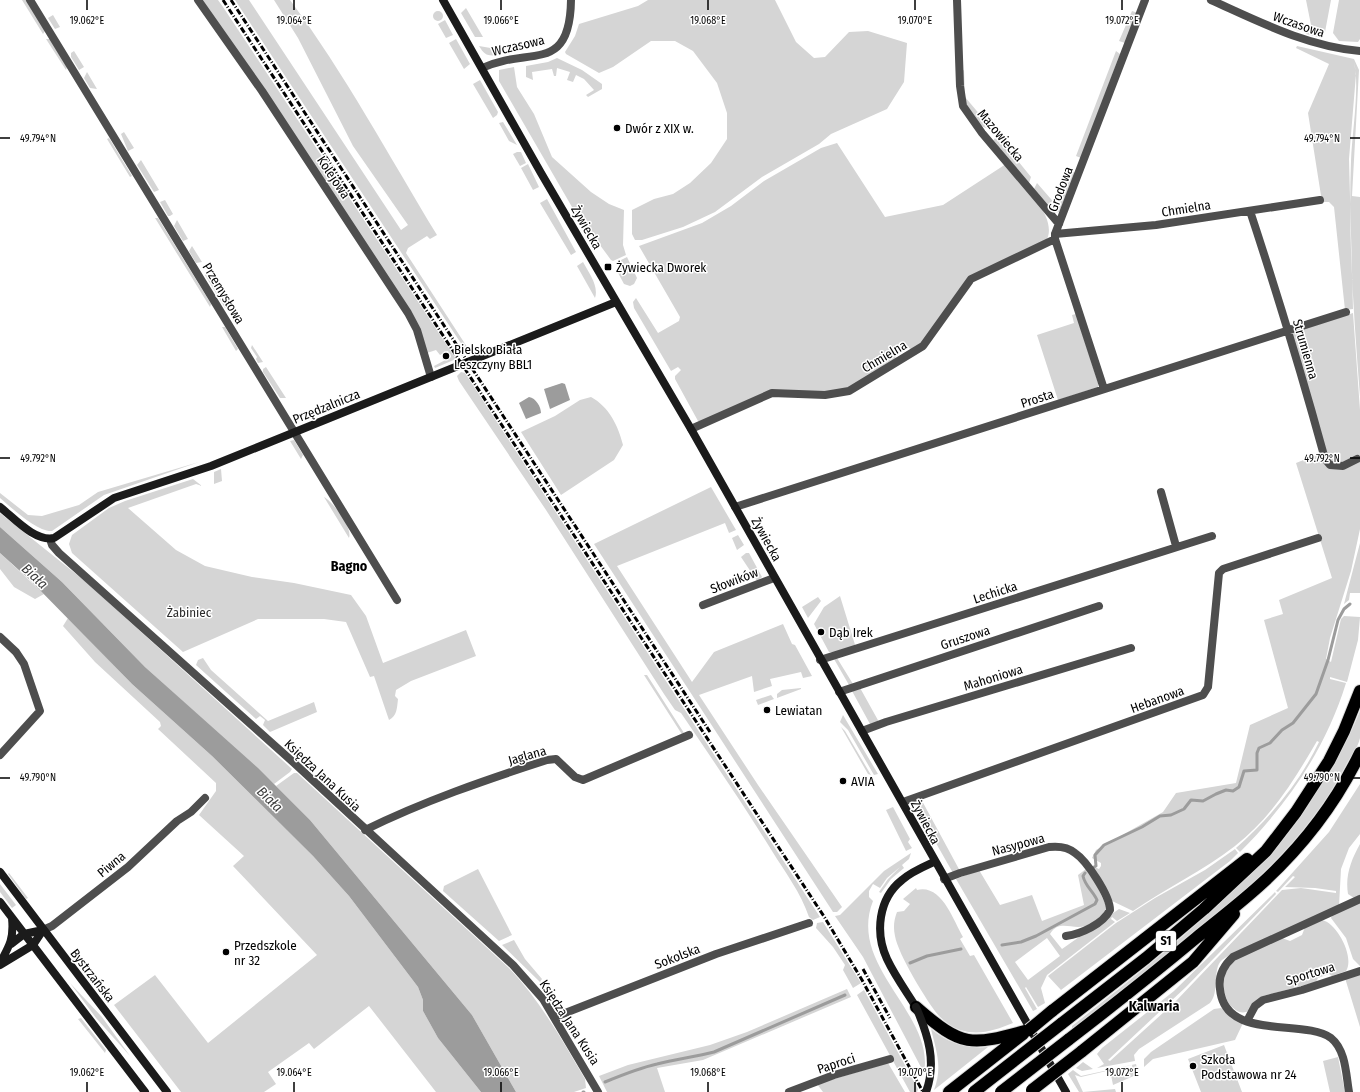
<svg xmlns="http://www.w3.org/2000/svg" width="1360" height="1092" viewBox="0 0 1360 1092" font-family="'Fira Sans Condensed',sans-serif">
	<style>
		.green { fill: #d5d5d5; fill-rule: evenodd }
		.water { fill: #9c9c9c }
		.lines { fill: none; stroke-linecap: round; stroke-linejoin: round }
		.stream { stroke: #9c9c9c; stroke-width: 3 }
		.highway-casing { stroke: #dbdbdb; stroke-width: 14 }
		.street { stroke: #4e4e4e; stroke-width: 8 }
		.secondary { stroke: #1b1b1b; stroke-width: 8 }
		.highway { stroke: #000; stroke-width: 12 }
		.rail { stroke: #000; stroke-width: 3; stroke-dasharray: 6 2 1 2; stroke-linecap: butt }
		.highway-bridge-casing { stroke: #dbdbdb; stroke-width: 14; stroke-linecap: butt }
		.secondary-bridge { stroke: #1b1b1b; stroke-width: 8 }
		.highway-bridge { stroke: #000; stroke-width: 12 }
		.ticks { fill: none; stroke: #000; stroke-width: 1.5 }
		.poi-dot { fill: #000; stroke: #fff; stroke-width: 1.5 }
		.labels { text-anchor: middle; stroke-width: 3; stroke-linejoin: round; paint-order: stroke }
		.shield { fill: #fff; stroke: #4c4c4c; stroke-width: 1 }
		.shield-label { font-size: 12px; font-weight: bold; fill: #000 }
		.street-label { font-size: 13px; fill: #000; stroke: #fff }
		.poi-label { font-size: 13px; fill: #000; stroke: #fff; text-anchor: start }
		.park-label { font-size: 13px; fill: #2c2c2c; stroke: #fff }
		.neighbourhood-label { font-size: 14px; font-weight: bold; fill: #000; stroke: #fff }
		.water-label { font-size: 14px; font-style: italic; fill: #3d3d3d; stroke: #fff }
		.ticks-label { font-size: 10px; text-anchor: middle; fill: #000; stroke: #fff; stroke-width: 3; stroke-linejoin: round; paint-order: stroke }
	</style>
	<rect width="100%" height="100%" fill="#fff"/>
	<path class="green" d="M22 0H26L45 31 43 34Z
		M202 0H218L223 7 456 359 435 368 434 366 451 357 448 351 440 355 436 350 427 353 420 329Z
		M235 0H249L401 230 408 225 353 146 298 38 274 0H290C345 74 389 156 437 235L430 239 427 236 408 248 406 253 471 353 468 354Z
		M648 0H775L796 42 814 58 825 57 849 32 868 31 907 43 904 82 887 109 831 134 819 144 762 177 715 212 683 227 642 240H635L632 234V210L654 199 673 194 690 183 711 163 727 139V113L717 83 693 51 675 41H651L613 67 599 73 566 54 565 52 575 36 579 24 638 6Z
		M1306 0H1331L1325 32 1323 31 1318 37 1306 34V29L1312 30Z
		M1339 0H1360V39L1358 42 1339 41 1333 33Z
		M466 8 483 37H475L461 13Z
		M1132 11 1138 13 1125 43 1119 41Z
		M433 16a5 5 0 1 1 10 0a5 5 0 1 1-10 0Z
		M53 15 60 27 55 29 48 18Z
		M445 20 453 35 446 38 438 24Z
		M1283 21 1301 27 1299 31 1281 24Z
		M46 39H50L67 67 66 70Z
		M456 39 470 64 464 69 449 43Z
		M479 46 502 50 499 55C488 56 485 56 479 46Z
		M1297 46 1354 59 1359 70 1352 196 1360 197V397C1354 318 1348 239 1351 161 1352 133 1360 86 1354 62L1356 74 1349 159 1353 309 1345 310 1334 207 1329 202H1322L1308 113 1329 64 1296 48Z
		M74 51 84 67 79 70 71 57V53Z
		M1116 51 1120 54 1081 158 1076 156Z
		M557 58 582 70 602 84V89L588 97 586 95 594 90 584 79 576 75 573 82 567 80 570 72 557 68 556 76H554L552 69 532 72 533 80 526 77V66L548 62Z
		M514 67 517 87 534 114 552 157 591 192 609 204 624 210 623 245 626 255 613 261 611 260 572 207 499 81V70Z
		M964 70 965 97 992 129C965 127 962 92 962 71Z
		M87 72 97 89 90 88 84 78Z
		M480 80 498 112 497 115 493 118 473 84Z
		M503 122 517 145 509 141 499 123Z
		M124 132 134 148 128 151 121 134Z
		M997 135 1031 177 1029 183 993 141Z
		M109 138 132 176 130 177 107 139Z
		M837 143 885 217 943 205 1006 164C1020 181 1060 218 1046 241L976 273 928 338 914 351 906 346 896 352 895 362 842 391 780 392 702 422 698 421 675 379V376L681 370 678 367 671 371 634 308 633 302 636 298 658 333 679 321 680 317 639 246 702 223 731 206 764 181 821 148Z
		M517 152H521L526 163 520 166 513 154Z
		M141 160 159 190 154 192 137 165Z
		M528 164 539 187 533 190 521 168Z
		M1071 171 1076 173 1059 212 1054 213 1034 189 1037 183 1057 206Z
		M547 199 576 252 571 255 540 203Z
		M165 200 173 214 170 216H168L160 202Z
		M155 218H158L211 304 210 307Z
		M177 220 188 239 183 241 174 226Z
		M192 246 202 262 196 263 189 251Z
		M627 257 637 278 634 284 630 286 624 284 617 271 620 268 617 262Z
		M583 262C589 273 599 286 595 298L577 266Z
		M207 270 230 308H225L205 275Z
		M1353 313 1360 410V529L1351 571 1330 638 1326 659 1331 662 1341 619 1344 616 1360 617 1358 640 1347 682 1330 677V679L1346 683C1326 748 1288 804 1240 852L1236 848C1270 818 1300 782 1319 742L1317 741C1295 779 1271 818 1235 846 1203 871 1166 888 1133 911L1110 900 1092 866 1099 869 1101 866V863L1092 858 1096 850 1163 812 1176 793 1236 783 1250 725 1288 708 1264 620 1283 614 1279 600 1332 578 1296 463 1321 453 1324 460 1340 464 1329 461 1291 333Z
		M1076 314 1098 383V387L1058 400 1037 335 1074 323 1072 315Z
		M222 327H225L238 349 236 351Z
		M252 345 263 362 258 363 256 359 257 357 251 348Z
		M266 367 286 398H280L263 372V369Z
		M461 372 465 373 820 917 813 920 809 917C801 893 785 872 772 851 743 804 712 759 681 713L675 710 664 694 546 510 459 381 457 376Z
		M591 397C609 407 618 425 623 445L614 460 561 495 521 432 555 416 580 400Z
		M294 440 303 455 301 459 290 441Z
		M199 462 104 495 52 531C37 532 12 508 0 498V493L28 515 42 516 79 505 98 492Z
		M221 469 222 481 214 484V472Z
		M193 479 202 486 196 484 128 508 176 550 205 566 252 577 294 583 351 595 366 616 383 663 466 630 476 656 411 681 396 690 395 696 398 699C397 708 397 716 389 720L374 676 370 677 346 622 324 619H258L183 652 72 553 69 544 72 535 109 508 125 501Z
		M711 487 736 530 729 533 725 523 617 566 692 682 714 652 783 624 792 644 795 645 812 676 803 678 801 672 770 679 772 686 754 692 752 676 699 695 758 785 842 907 837 912H833L594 544Z
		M324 497C333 502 353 528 349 538Z
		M0 513 86 582 292 769 290 772 274 784 145 667 62 582 0 527Z
		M738 535 744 545 737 550 732 538Z
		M1360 543V593H1350L1349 600 1344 604Z
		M0 553 44 594 35 599 14 587 0 569Z
		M746 553H749L762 577 757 581 741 557Z
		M840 596 856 648 837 652H829L814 624 824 607Z
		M818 597 821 601 808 618 802 607Z
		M68 618 132 684 212 756 313 856 349 896 418 987 423 1000V1011L438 1038 481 1092H436L369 1006 314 1049 309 1043 268 1072 276 1084 264 1092H181L114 1005 155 975 208 1043 317 955 233 866 244 856 199 815 216 791V783L158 729 161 726 160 722 95 662 63 626Z
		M203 658 211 670 268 721 314 702 317 712 270 732 263 725 265 720 260 716 256 719 196 665 198 660Z
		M837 658 853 684 849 685 834 659Z
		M644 675H647L684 733 683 736Z
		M859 686 879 722 870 724 852 691Z
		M801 688V689L777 698V694L782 690Z
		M771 695 774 699 758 705 756 700Z
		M1360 711C1360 720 1360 730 1360 738 1358 748 1350 757 1346 765 1299 856 1215 917 1134 981 1124 989 1081 1027 1072 1028V1026C1184 937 1304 848 1360 711Z
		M843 715 878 774 874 775 848 730 840 722Z
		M841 727 845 731 871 775 868 774Z
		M294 773H297L510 969C541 1002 562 1040 585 1079L586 1088 574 1092H516L472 1015 310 820 276 786Z
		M1360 784V834L1349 848 1341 869 1339 906C1316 917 1293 929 1270 939 1253 946 1236 949 1222 960 1212 968 1220 992 1210 1003L1139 1049 1134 1055 1135 1061 1097 1068 1104 1064 1097 1054 1102 1048 1174 991 1275 892 1276 894 1186 987 1108 1060 1110 1061 1175 1002 1282 890 1301 888 1336 893V891L1315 888 1285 887 1295 877 1293 876 1278 892 1276 891 1329 832Z
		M921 799 960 871 953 873 920 815 918 809V800Z
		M893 807 910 839 908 842 912 848 906 851 886 810Z
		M1360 844V895L1354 898 1348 894C1345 876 1351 860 1360 844Z
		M1235 849 1238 853 1230 861 1061 990 1048 976 1116 923 1155 898 1205 870Z
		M911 853 909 859 902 865 904 868 891 879 881 893 879 892 888 879 900 867 887 878 880 888 873 884 869 891V897L873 901C847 967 935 1013 924 1073L863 957 835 916 840 915 884 871Z
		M478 869 512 935 499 941 443 891 444 886Z
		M1086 869 1094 879 1107 908C1102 916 1095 923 1085 926 1072 930 1059 919 1050 934L1062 949 1119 909 1130 913 1117 921 1112 917 1111 919 1115 922 1047 975 1041 988 1045 1003 1038 1007 1026 987 1025 988 1037 1009 1033 1011 956 879 979 870 1000 905 1032 895 1042 921 1084 905 1078 875ZM1047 938 1060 956 1028 980 1015 962Z
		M9 873 28 898 26 899 8 874Z
		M0 884 16 905 12 908 0 892Z
		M916 888 917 890C942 884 953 920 963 937L960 939 970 956 974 955 1013 1023C996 1030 979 1036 960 1030 952 1027 945 1022 939 1016 927 1002 898 954 895 936 893 927 894 920 897 912L904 911 910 904 903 899Z
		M1360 901V966L1353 959 1346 938 1331 918 1332 915Z
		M1322 920C1337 923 1355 957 1346 971L1332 976 1329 974 1318 978 1316 982 1263 996C1256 1000 1251 1011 1246 1012 1239 1014 1234 1009 1230 1005 1226 1000 1225 994 1224 988 1218 958 1262 947 1282 938L1290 941 1302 935 1305 927Z
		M823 922 861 983 853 988 843 970 845 965 833 947 816 928 817 923Z
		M514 940 525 959 542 979 540 982 502 945Z
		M1360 973V1027L1345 978Z
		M70 983 102 1017 130 1056 96 1018Z
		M847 989 851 997 703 1060 657 1068 665 1092H607L599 1076 628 1065 710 1045 747 1032Z
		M864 990 918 1089 917 1092H910L857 995Z
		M1221 1008 1243 1023 1235 1040 1153 1059 1144 1067V1059L1151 1052 1214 1009Z
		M81 1018 106 1050 105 1053 78 1019Z
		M931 1029C948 1043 966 1049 988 1047L934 1090C943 1067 936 1050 931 1029Z
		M1224 1045 1242 1092H1201L1188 1059Z
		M1338 1057 1345 1092H1330L1323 1061Z
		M1083 1062 1093 1069 1082 1071 1076 1068Z
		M888 1063 905 1092H823L817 1084Z
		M1136 1064 1137 1069 1133 1070 1132 1065 1081 1077 1075 1075 1083 1092 1115 1089 1116 1092H1079L1068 1074 1073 1070 1081 1076Z
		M1128 1071 1136 1072V1075L1113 1085 1111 1075Z"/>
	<path class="water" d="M562 383 565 384 570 400 550 409 544 389Z
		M529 397C536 398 541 407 541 413L526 419 519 403Z
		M0 527 62 582 145 667 258 768 310 820 472 1015 516 1092H481L438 1038 423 1011V1000L418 987 349 896 313 856 212 756 132 684 31 581 0 553Z"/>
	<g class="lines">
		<path class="stream" d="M1092 868 1096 866 1095 855 1104 845 1142 827 1160 816 1171 815 1184 809 1191 800 1203 801 1216 794 1226 790 1233 791 1239 787 1244 771 1257 770V753L1259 748 1270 743 1282 730 1293 723 1316 694 1328 660 1338 620 1344 609 1350 604
			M1002 945 1021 942 1036 936 1095 904 1097 900C1093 891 1085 886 1083 876L1085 873
			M910 963 927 956 961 949
			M605 1082C622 1075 639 1068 657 1064 676 1059 695 1057 714 1052L845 995
			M583 1092H584"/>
		<defs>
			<path id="highway" d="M916 1007C963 1048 970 1046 1029 1030
				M1052 1011 1247 859
				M1061 1024 1146 958 1204 909 1266 851 1296 812 1329 761 1344 731 1360 691
				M1068 1040C1111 1007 1154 973 1196 938 1217 921 1239 904 1259 886 1300 849 1336 803 1360 753
				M1081 1052 1193 962 1234 914
				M949 1092 1023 1034"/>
		</defs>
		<use href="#highway" class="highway-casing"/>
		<path class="street" d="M30 0 397 600
			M198 0 262 91 408 313 417 330 431 377
			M957 0 960 86 963 106 982 133 1059 224
			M1211 0C1260 22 1306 46 1360 51
			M482 68C529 46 570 75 571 0
			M1250 211C1277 293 1302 375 1325 459L1330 465 1343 466 1357 459
			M1055 234 1156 225 1320 200
			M1104 389 1055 239V234L1145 0
			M691 429 772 393 825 395 849 391 923 346 971 279 1055 239
			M1161 492 1176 546
			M735 507 1346 312
			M50 539 52 545 59 553 293 762 513 965 543 999 598 1092
			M703 605 774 578
			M0 637 16 652 24 664 40 711 0 755
			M820 660 1212 536
			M839 692 1099 606
			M862 731 886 722 1131 648
			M903 802 1203 695 1208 687 1219 573 1223 569 1318 538
			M365 830C424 801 485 780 547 760L556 759 575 777 583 780 689 735
			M944 879 960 873 1049 847C1058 846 1068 847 1075 853 1087 861 1110 896 1110 910 1103 924 1081 934 1066 936
			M43 930 52 926 128 867 177 821 191 812 205 798
			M555 1017 716 954 809 923
			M1247 1021 1255 1006 1263 1000 1302 990 1360 971
			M789 1092 834 1075 890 1059
			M1349 1092C1346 1075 1346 1050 1331 1038 1303 1018 1225 1042 1220 989 1218 976 1223 966 1233 957L1360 899"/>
		<path class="secondary" d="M443 0 541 173 691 429 1066 1092
			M0 507C14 518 35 542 54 538L114 498 211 466 616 302
			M0 872 167 1092
			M0 902 145 1092
			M11 944 24 934 43 930
			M0 963C10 945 14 938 12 918
			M0 965 33 945 43 930
			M916 1007C906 991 895 976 887 959 875 933 878 899 902 880 911 872 923 867 934 862"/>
		<use href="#highway" class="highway"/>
		<path class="rail" d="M223 0 825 918 862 980 923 1092
			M231 0 710 732
			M863 969 890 1018"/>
		<defs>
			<path id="highway-bridge" d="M1029 1030 1052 1011
				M1032 1090 1081 1052
				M974 1092 1061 1024
				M1001 1092 1068 1040"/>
		</defs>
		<use href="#highway-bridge" class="highway-bridge-casing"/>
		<path class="secondary-bridge" d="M916 1007C928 1035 937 1062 926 1092"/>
		<use href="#highway-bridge" class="highway-bridge"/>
	</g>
	<path class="ticks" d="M87 0V10M294 0V10M501 0V10M708 0V10M915 0V10M1122 0V10M0 138H10M1350 138H1360M0 458H10M1350 458H1360M0 778H10M1350 778H1360M87 1082V1092M294 1082V1092M501 1082V1092M708 1082V1092M915 1082V1092M1122 1082V1092"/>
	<g class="poi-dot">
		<circle cx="617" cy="128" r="4"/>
		<rect x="604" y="263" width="8" height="8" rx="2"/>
		<circle cx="446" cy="356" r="4"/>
		<circle cx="821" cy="632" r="4"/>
		<circle cx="767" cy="710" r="4"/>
		<circle cx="843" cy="781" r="4"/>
		<circle cx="226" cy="952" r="4"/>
		<circle cx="1193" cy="1066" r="4"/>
	</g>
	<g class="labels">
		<rect class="shield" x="1156" y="931" width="20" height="20" rx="3"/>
		<g class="shield-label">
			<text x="1166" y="945">S1</text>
		</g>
		<g class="street-label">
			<text transform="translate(1299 24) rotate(19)" y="5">Wczasowa</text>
			<text transform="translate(518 45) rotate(-13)" y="5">Wczasowa</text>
			<text transform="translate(1001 135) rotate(50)" y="5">Mazowiecka</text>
			<text transform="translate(334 177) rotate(56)" y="5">Kolejowa</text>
			<text transform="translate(1060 189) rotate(-69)" y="5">Grodowa</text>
			<text transform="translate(1186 208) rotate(-9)" y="5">Chmielna</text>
			<text transform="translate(587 227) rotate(60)" y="5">Żywiecka</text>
			<text transform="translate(224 293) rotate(59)" y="5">Przemysłowa</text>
			<text transform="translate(1306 349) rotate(74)" y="5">Strumienna</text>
			<text transform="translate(884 356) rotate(-31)" y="5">Chmielna</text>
			<text transform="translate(1037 398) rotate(-18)" y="5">Prosta</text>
			<text transform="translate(326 406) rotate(-22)" y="5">Przędzalnicza</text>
			<text transform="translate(767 539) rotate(61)" y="5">Żywiecka</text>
			<text transform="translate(734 580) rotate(-21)" y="5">Słowików</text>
			<text transform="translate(995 592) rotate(-18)" y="5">Lechicka</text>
			<text transform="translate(965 637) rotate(-18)" y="5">Gruszowa</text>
			<text transform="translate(993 677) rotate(-17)" y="5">Mahoniowa</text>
			<text transform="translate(1157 699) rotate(-20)" y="5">Hebanowa</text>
			<text transform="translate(527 755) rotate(-16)" y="5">Jaglana</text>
			<text transform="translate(323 775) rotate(43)" y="5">Księdza Jana Kusia</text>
			<text transform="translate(926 822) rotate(62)" y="5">Żywiecka</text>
			<text transform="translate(1018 844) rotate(-15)" y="5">Nasypowa</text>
			<text transform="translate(111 864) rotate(-40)" y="5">Piwna</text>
			<text transform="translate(677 956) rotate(-21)" y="5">Sokolska</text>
			<text transform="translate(1310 973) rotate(-17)" y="5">Sportowa</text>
			<text transform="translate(93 975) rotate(52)" y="5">Bystrzańska</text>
			<text transform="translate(570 1022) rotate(57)" y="5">Księdza Jana Kusia</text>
			<text transform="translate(836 1063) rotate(-18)" y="5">Paproci</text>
		</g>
		<g class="poi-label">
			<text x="625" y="133">Dwór z XIX w.</text>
			<text x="616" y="272">Żywiecka Dworek</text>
			<text x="454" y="354">Bielsko Biała<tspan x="454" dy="15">Leszczyny BBL1</tspan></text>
			<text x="829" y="637">Dąb Irek</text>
			<text x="775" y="715">Lewiatan</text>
			<text x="851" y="786">AVIA</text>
			<text x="234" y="950">Przedszkole<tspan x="234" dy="15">nr 32</tspan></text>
			<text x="1201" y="1064">Szkoła<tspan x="1201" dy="15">Podstawowa nr 24</tspan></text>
		</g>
		<g class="park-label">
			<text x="189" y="617">Żabiniec</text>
		</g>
		<g class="neighbourhood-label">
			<text x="349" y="571">Bagno</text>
			<text x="1154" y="1011">Kalwaria</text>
		</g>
		<g class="water-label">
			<text transform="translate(35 576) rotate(43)" y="5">Biała</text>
			<text transform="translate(270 799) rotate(44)" y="5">Biała</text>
		</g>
	</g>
	<g class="ticks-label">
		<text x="87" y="24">19.062°E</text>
		<text x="294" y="24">19.064°E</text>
		<text x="501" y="24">19.066°E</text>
		<text x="708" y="24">19.068°E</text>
		<text x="915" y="24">19.070°E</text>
		<text x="1122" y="24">19.072°E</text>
		<text x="38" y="142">49.794°N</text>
		<text x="1322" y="142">49.794°N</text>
		<text x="38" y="462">49.792°N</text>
		<text x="1322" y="462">49.792°N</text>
		<text x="38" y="781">49.790°N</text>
		<text x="1322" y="781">49.790°N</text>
		<text x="87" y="1076">19.062°E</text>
		<text x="294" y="1076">19.064°E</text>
		<text x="501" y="1076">19.066°E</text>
		<text x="708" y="1076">19.068°E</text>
		<text x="915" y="1076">19.070°E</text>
		<text x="1122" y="1076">19.072°E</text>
	</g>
</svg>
